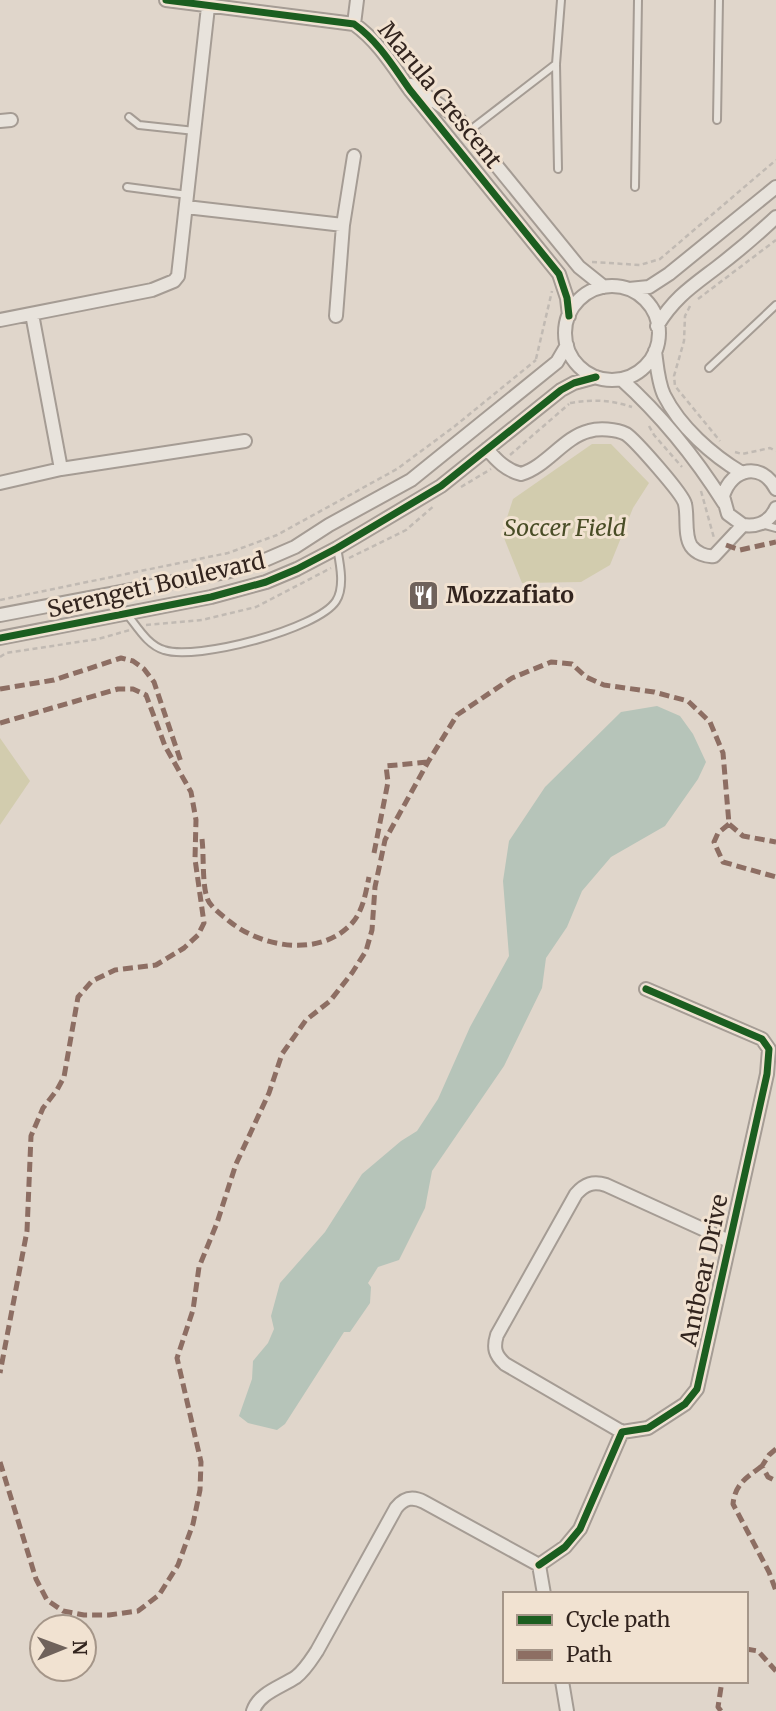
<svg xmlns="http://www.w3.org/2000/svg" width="776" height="1711" viewBox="0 0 776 1711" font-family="Merriweather,serif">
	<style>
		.green { fill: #d2ccae }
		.water { fill: #b6c4b9 }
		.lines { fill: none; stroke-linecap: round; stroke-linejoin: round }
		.service-casing { stroke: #a59c94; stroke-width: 10 }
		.minor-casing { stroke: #a59c94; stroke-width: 16 }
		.path { stroke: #c1bab3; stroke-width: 2.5; stroke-dasharray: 5 3.5; stroke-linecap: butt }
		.service { stroke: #e8e3dc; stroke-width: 6 }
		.minor { stroke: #e8e3dc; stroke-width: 12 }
		.quiet { stroke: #8d6e63; stroke-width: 5; stroke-dasharray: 10 5; stroke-linecap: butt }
		.cycleway-casing { stroke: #f1e2d1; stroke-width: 11 }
		.cycleway { stroke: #1b5e20; stroke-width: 7 }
		.labels { text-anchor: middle; stroke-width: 6; stroke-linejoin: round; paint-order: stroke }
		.street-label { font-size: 23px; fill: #32241e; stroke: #f1e2d1 }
		.park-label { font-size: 23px; font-style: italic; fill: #494d26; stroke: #f1e2d1 }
		.poi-label { font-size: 23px; font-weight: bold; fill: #32241e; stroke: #f1e2d1; text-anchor: start }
	</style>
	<rect width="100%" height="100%" fill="#e0d6cb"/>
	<path class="green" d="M592 444H611L649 483 633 508 610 565 581 582 522 583 502 533 513 499Z
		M0 738 30 781 0 825Z"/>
	<path class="water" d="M657 706 680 716 693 734 706 762 698 779 665 826 611 857 582 891 567 927 546 958 542 988 504 1066 432 1171 425 1208 399 1260 378 1267 368 1283 371 1287 370 1303 350 1332H344L285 1424 277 1430 248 1423 239 1416 252 1379 253 1361 268 1343 274 1329 271 1316 280 1283 325 1232 362 1174 401 1141 417 1131 438 1099 470 1027 509 956 503 881 509 841 545 787 621 712Z"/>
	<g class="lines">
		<defs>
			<path id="service" d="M129 117 139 125 195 131
				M717 120 719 0
				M469 131 556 64
				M558 169 556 64 561 0
				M127 187 188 195
				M635 187 638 0
				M709 368 776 305
				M761 524 776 528
				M126 613C137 626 147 645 164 650 196 661 318 629 336 601 345 587 340 564 337 548"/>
			<path id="minor" d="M166 0 354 24C378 41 393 66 410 90L559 274 567 298 569 316
				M354 24 357 0
				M411 85 457 117 579 267 604 287
				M0 121 11 120
				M186 207 343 225
				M565 333a47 47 0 1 1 94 0a47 47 0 1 1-94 0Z
				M629 289 649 287 669 274 776 187
				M32 314 61 469
				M336 316 343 225 354 156
				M0 320 152 290 174 281 178 276 208 7
				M657 326C674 298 691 287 716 268 737 252 757 235 776 217
				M655 351C657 366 658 382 664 395 680 427 712 455 742 473
				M621 379C661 415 695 457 724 503
				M487 449C497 461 506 470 521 474 546 467 564 437 589 431 599 428 616 429 626 434 635 440 683 494 685 504 688 516 684 535 691 546 696 553 706 557 714 556L743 525
				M0 483 61 469 245 441
				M776 489C762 462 732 467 723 496L728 514 743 525C758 527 770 522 776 508
				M0 615 226 572 258 563 295 547 329 525 411 480 557 362 567 345
				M0 638 211 597 266 582 297 569 337 548 441 486 561 390 574 383 596 377
				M622 1432 505 1364C495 1355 493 1348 497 1335L576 1194C585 1184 593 1181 606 1185L729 1241
				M539 1565 565 1547 580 1529 622 1432 648 1428 685 1404 697 1389 767 1074 769 1049 762 1039 646 989
				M539 1565 544 1594
				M562 1681 567 1711
				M253 1711C259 1693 281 1687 296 1677 305 1670 311 1660 317 1651L396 1508C404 1498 413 1496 424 1502L539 1565"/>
		</defs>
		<use href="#service" class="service-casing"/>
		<use href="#minor" class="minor-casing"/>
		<path class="path" d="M592 262 640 265 660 259 776 160
			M698 299 776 240
			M690 306 685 316 684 341 674 376 675 386 720 441
			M536 359 552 291
			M570 403C592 399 611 400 632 407
			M649 426 654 435 682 467
			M735 452 742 454 770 448 776 451
			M510 455 569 404
			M461 487 491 469
			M701 491 714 538
			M349 558 406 530 435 505
			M0 600 228 553 277 535 397 469 455 426 536 360
			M146 625 202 620 256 607 331 568
			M0 657 6 653 98 639 130 630"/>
		<use href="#service" class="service"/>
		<use href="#minor" class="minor"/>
		<path class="quiet" d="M726 545 740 550 776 542
			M0 689 54 680 121 658 133 661 144 669 154 682 181 762
			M0 723 118 689H133L146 695 165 746 191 792 196 820 195 859 204 923 198 935 184 948 156 965 115 970 92 981 78 997 64 1077 57 1090 43 1108 31 1136 27 1231 0 1373
			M729 824 718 833 714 842 723 862 776 877
			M202 839C204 856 202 882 207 898 210 907 222 915 229 921 262 948 322 958 353 922 363 910 366 892 369 877
			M374 853 388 782 386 766 428 762
			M776 1449 769 1455 762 1466 768 1477 776 1481
			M0 1462 36 1579 47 1600 63 1611 84 1615H109L138 1611 159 1595 178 1565 193 1524 200 1490 201 1462 177 1358 193 1310 199 1267 217 1223 236 1164 269 1093 282 1054 306 1020 330 1001 352 973 366 951 372 930 375 887 385 840 428 762 457 715 512 678 551 662 572 664 586 677 604 685 654 692 688 701 710 722 723 753 729 824 743 836 776 842
			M762 1466C747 1477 735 1484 733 1504L769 1572 776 1591
			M746 1649 758 1651 776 1671
			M721 1711 718 1707 722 1681"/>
		<defs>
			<path id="cycleway" d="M166 0 354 24C378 41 393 66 410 90L559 274 567 298 569 316
				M0 638 211 597 266 582 297 569 337 548 441 486 561 390 574 383 596 377
				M539 1565 565 1547 580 1529 622 1432 648 1428 685 1404 697 1389 767 1074 769 1049 762 1039 646 989"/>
		</defs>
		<use href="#cycleway" class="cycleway-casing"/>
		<use href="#cycleway" class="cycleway"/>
	</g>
	<defs>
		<symbol id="restaurant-square" viewBox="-11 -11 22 22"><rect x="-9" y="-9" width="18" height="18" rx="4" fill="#6f625b" stroke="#f1e2d1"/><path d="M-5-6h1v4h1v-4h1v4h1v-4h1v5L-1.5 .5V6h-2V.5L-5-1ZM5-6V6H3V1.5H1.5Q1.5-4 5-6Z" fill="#fff"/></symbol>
	</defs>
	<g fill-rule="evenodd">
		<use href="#restaurant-square" x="406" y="578" width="35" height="35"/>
	</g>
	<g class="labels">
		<g class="street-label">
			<text transform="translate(440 95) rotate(51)" y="8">Marula Crescent</text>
			<text transform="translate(156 585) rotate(-13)" y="8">Serengeti Boulevard</text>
			<text transform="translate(704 1270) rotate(-78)" y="8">Antbear Drive</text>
		</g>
		<g class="park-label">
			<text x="565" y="536">Soccer Field</text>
		</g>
		<g class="poi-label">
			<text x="446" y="603">Mozzafiato</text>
		</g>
	</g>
	<rect x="503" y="1592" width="245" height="91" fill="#f1e2d1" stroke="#a59689" stroke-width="2"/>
	<rect x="517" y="1615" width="35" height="10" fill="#1b5e20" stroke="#a59689" stroke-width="2"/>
	<text x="566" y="1627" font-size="21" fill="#32241e">Cycle path</text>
	<rect x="517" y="1650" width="35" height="10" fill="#8d6e63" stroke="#a59689" stroke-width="2"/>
	<text x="566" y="1662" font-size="21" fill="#32241e">Path</text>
	<g transform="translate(63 1648) rotate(89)"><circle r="33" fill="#f1e2d1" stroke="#a59689" stroke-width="2"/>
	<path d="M0-5L12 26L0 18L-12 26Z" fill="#6f625b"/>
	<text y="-10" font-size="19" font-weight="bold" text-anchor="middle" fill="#32241e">N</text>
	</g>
</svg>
